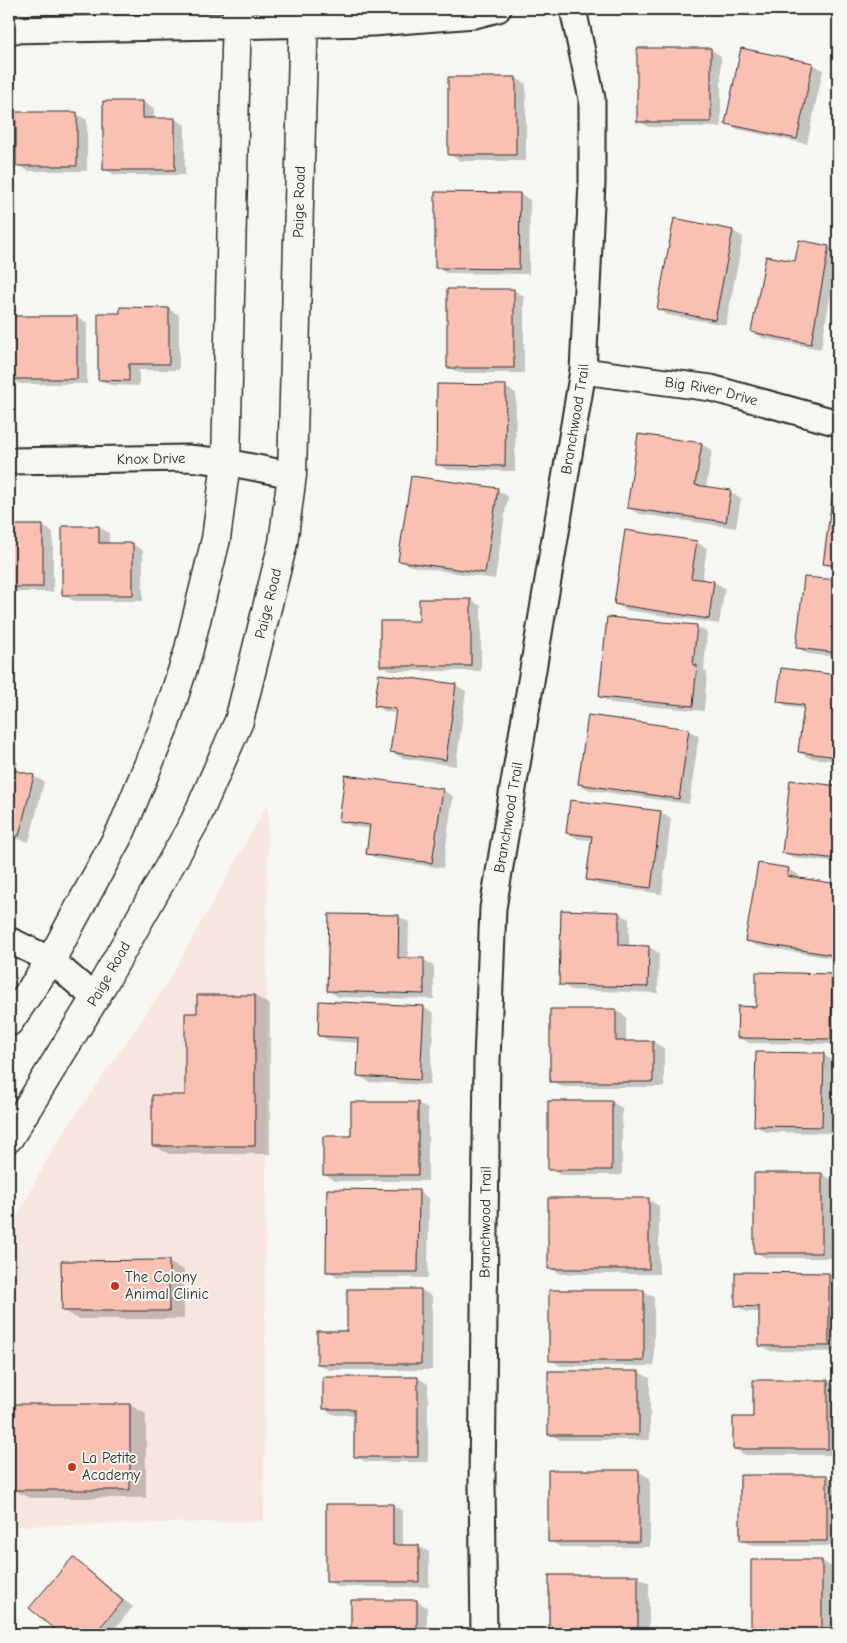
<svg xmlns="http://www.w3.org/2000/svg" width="847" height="1643" viewBox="0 0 847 1643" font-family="'Comic Neue',sans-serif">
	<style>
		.built { fill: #f7e6df }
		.shadow { fill: #0003 }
		.building { fill: #fac0b2; stroke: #2b2b2b }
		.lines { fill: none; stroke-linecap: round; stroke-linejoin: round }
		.minor-casing { stroke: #2b2b2b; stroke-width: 29 }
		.secondary-casing { stroke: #2b2b2b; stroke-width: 31 }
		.minor { stroke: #f6f6f2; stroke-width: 25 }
		.secondary { stroke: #f6f6f2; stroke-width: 28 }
		.poi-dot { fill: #c8321e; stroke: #f6f6f2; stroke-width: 2 }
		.labels { text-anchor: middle; stroke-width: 4; stroke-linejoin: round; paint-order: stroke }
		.street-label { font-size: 15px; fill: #2b2b2b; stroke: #f6f6f2 }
		.poi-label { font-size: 15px; fill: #2b2b2b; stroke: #f6f6f2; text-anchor: start }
	</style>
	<rect width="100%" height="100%" fill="#f6f6f2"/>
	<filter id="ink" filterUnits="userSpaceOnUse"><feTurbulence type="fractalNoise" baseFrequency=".02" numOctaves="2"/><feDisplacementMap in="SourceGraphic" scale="10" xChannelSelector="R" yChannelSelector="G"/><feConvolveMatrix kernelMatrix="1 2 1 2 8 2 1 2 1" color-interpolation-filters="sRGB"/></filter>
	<g filter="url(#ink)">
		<path class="built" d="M268 803 264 1521 9 1526V1231L55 1145 168 982Z"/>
		<path class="shadow" d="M710 49 721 56V127H649L638 121Z
			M813 64 823 70 807 144 737 129 727 123Z
			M516 78 526 84V161H460L450 155Z
			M143 102 154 108V119H175L185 125V175H115L104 169Z
			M77 114 87 120V171H28L18 165Z
			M520 194 530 200 529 274 446 273 436 267Z
			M733 231 743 237 726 325 668 315 658 309Z
			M800 242 829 247 838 252 821 349 763 338 753 332 796 263Z
			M513 290 524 296V373H459L449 367Z
			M168 309 179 315V370H139V386L110 385 99 379 121 314Z
			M77 317 87 323V384H20L9 378Z
			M838 341V357L836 355Z
			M505 387 516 393 515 471 448 470 437 464Z
			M701 444 712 450 706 488 730 492 741 498 736 528 639 514 629 508Z
			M497 490 508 496 495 579 410 566 399 560Z
			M834 492 838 493V570L824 564Z
			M9 526H42L53 532V592H9Z
			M99 527 109 533V544H132L143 550V601H74L64 595Z
			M696 542 707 548 702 581 714 582 725 588 719 624 626 610 615 604Z
			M805 578 838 582V657L808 654 798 648Z
			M471 600 481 606V671H392L381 665 420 622Z
			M696 626 707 632 704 670 707 672 704 711 611 703 600 697Z
			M782 670 838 676V761L810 758 799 752 805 709 789 707 778 701Z
			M380 675 456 685 466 691 456 766 402 758 392 752 397 713 386 712 375 706Z
			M688 730 699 736 689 804 590 790 579 784Z
			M9 757 18 762 16 772 33 776 44 782 29 842 9 837Z
			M791 782 838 787V863L794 858 783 852Z
			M442 790 453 796 443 868 378 859 367 853 370 829 351 826 340 820Z
			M660 812 671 818 662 894 598 885 587 879 592 840 578 839 568 833Z
			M788 869 799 875 798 879 838 885V959L757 946 747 940Z
			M619 913 629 919V947H649L659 953 658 993 571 990 561 984Z
			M398 916 409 922 408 959 424 960 434 966V999L339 997 328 991Z
			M831 975 838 979V1044L749 1043 739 1037 757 1008Z
			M255 996 270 1005V1154H169L153 1145 187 1096 198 1015Z
			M423 1007 434 1013 430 1085 369 1082 359 1076 360 1043 330 1041 319 1035Z
			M616 1010 626 1017V1042H653L664 1048V1087H562L552 1081Z
			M824 1055 834 1061 833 1133 766 1132 756 1126Z
			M612 1102 622 1108V1175H560L550 1169Z
			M418 1103 428 1109V1181H335L324 1174 352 1138Z
			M822 1174 832 1180V1258H766L756 1252Z
			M419 1192 429 1198 428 1278 338 1277 328 1271Z
			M649 1200 659 1206V1274H560L550 1268Z
			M168 1262 184 1270V1319H78L63 1310Z
			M829 1274 838 1280V1352L770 1351 760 1345V1312H747L736 1306Z
			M348 1290H421L432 1296V1370H329L318 1364 348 1332Z
			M644 1291 654 1297V1366H561L550 1360Z
			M639 1372 650 1378V1440H560L550 1434Z
			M418 1378 428 1384V1462H366L355 1456V1415H335L324 1409Z
			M828 1381 838 1387V1455H745L734 1449 755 1418Z
			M9 1405H130L146 1414V1498H30L14 1490V1448L9 1445Z
			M639 1472 650 1478V1547H560L550 1541Z
			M826 1476 837 1482V1546H752L741 1540Z
			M392 1505 403 1511V1546H418L429 1552V1587H338L328 1581Z
			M73 1559 83 1565 133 1607 110 1634H62L31 1608Z
			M752 1561H822L832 1567V1634H752Z
			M9 1574 11 1576V1634H9Z
			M550 1577H638L649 1583V1634H550Z
			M416 1601 427 1607V1634H323V1632H352Z"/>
		<path class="building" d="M637 48H711V122H637Z
			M741 48 813 63 797 139 725 124Z
			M448 77H516V155H448Z
			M103 101H143V118H175V170H103Z
			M16 112H77V166H16Z
			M435 192 520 193 519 269 435 268Z
			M674 218 733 230 715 320 657 309Z
			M799 240 829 246 811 344 751 332 766 256 795 261Z
			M447 289H514V368H447Z
			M120 307 169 308V364H129V381L98 380V313H120Z
			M9 316H77V379H9Z
			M437 384 506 385 505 466 436 465Z
			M638 434 702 443 695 485 731 490 726 522 627 508Z
			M411 476 498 488 485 573 398 561Z
			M833 491 838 492V566L823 564Z
			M9 525H43V587H9Z
			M62 526H99V543H133V595H62Z
			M625 530 697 541 691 578 714 581 709 619 614 604Z
			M804 577 838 580V653L796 648Z
			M419 599H471V666H380V621H419Z
			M607 617 697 625 693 665H697L693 706 599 697Z
			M781 668 838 675V757L798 752 804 705 777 702Z
			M379 674 456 684 446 760 390 752 396 709 374 706Z
			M588 715 689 729 679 799 578 784Z
			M9 769 34 775 19 836 9 834Z
			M345 775 443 789 432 863 366 854 370 825 339 821Z
			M790 780 838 786V859L782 853Z
			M570 800 661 811 651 888 586 880 592 836 566 833Z
			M758 863 789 868 787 876 838 884V956L745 941Z
			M561 910 619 912V945L649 946 648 987 559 985Z
			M329 914 399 915 398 958H424V994L327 991Z
			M756 972 832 974 831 1039 737 1038 738 1006 756 1007Z
			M197 995H255V1146H152V1095H185V1013H197Z
			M319 1001 424 1006 420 1080 357 1076 359 1038 318 1036Z
			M550 1009H616V1041H653V1082H550Z
			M756 1052 824 1053 822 1127 754 1126Z
			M548 1101H612V1170H548Z
			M351 1102H418V1175H323V1136H351Z
			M754 1173H822V1253H754Z
			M327 1189 419 1190 418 1272H326Z
			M548 1198H649V1269H548Z
			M169 1260V1311H62L61 1261Z
			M735 1272 829 1273V1346H759V1307L735 1306Z
			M347 1289H421V1364H317V1331H347Z
			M549 1290H644V1361H549Z
			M548 1371H639V1435H548Z
			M323 1377H418V1457H354V1409H323Z
			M753 1380H828V1449H733V1417H753Z
			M9 1404H130V1490H13V1443H9Z
			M548 1470H639V1542H548Z
			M740 1475H827V1541H740Z
			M326 1504H393V1545H419V1582H326Z
			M73 1557 123 1601 94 1634H60L29 1608Z
			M751 1560H822V1634H751Z
			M549 1575H638V1634H549Z
			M351 1600H417V1634H321V1631H351Z"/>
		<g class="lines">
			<defs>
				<g id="minor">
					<path d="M9 30 373 23 475 15 498 9"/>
					<path id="s1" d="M583 371 711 388 838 423"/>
					<path id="s2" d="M9 461 188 458 226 462 292 475"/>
					<path d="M9 940 51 960 95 998"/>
					<path id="s3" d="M484 1634 482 1482 487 1061 493 908 583 371 592 182V99L573 9"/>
				</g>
				<g id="secondary">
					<path d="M9 1022 51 960 122 829 165 724 188 653 216 539 226 462 237 9"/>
					<path id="s4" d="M9 1138 95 998 195 821 239 721 283 543 292 475 304 9"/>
				</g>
			</defs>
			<use href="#minor" class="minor-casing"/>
			<use href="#secondary" class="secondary-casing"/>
			<use href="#minor" class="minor"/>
			<use href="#secondary" class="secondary"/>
		</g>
	</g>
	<g class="poi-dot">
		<circle cx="115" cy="1286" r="5"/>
		<circle cx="72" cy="1467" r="5"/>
	</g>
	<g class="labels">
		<g class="street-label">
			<text dy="5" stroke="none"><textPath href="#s4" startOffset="1002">Paige Road</textPath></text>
			<text dy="5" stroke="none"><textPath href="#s1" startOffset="130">Big River Drive</textPath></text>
			<text dy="5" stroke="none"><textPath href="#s3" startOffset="1222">Branchwood Trail</textPath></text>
			<text dy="5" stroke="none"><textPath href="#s2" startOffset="142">Knox Drive</textPath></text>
			<text dy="5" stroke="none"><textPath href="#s4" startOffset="598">Paige Road</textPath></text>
			<text dy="5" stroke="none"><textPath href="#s3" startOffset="818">Branchwood Trail</textPath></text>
			<text dy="5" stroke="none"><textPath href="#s4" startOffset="192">Paige Road</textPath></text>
			<text dy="5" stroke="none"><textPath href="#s3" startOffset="412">Branchwood Trail</textPath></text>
		</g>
		<g class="poi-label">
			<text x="125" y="1282">The Colony<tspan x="125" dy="17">Animal Clinic</tspan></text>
			<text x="82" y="1463">La Petite<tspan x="82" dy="17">Academy</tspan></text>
		</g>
	</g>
	<rect width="847" height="1643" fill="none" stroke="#f6f6f2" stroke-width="30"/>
	<rect x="15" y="15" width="817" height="1613" fill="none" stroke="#2b2b2b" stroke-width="2" filter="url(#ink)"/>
</svg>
